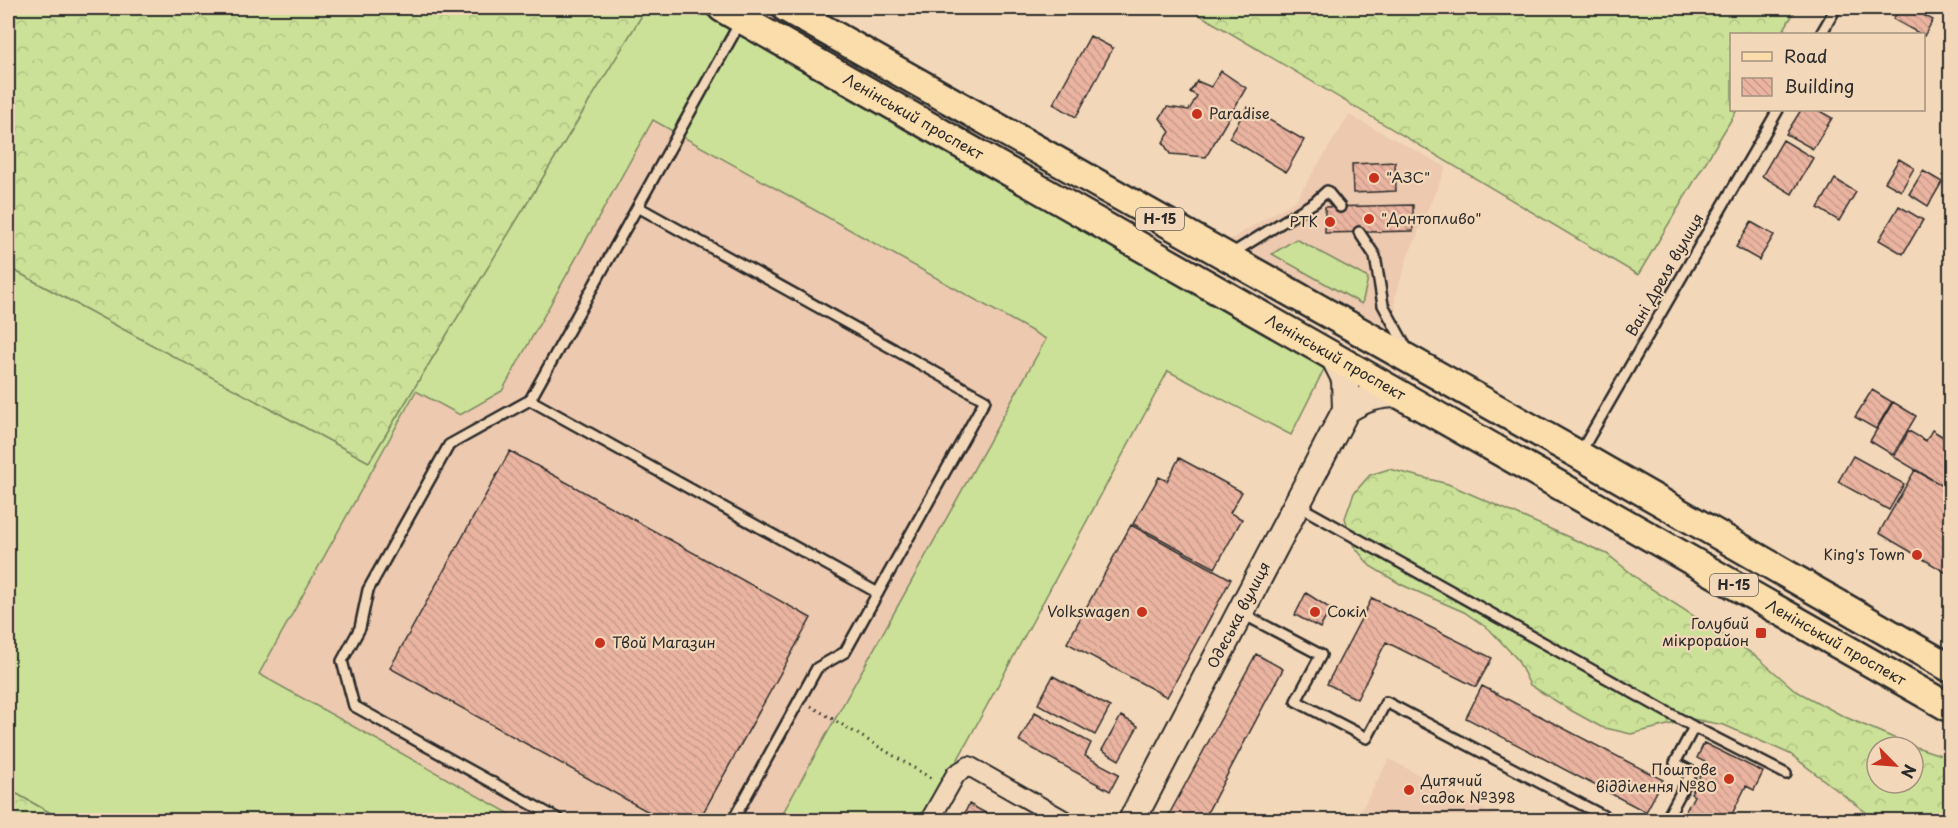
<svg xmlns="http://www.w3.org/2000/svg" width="1958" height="828" viewBox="0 0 1958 828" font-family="'Playpen Sans',sans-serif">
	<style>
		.built { fill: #ecc9af }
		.grass { fill: #cbe197; stroke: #7b8661; stroke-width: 1.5 }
		.forest { fill: url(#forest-crowns); stroke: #7b8661; stroke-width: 1.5; fill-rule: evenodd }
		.building { fill: url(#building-back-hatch); stroke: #2b2b2b; stroke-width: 1.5 }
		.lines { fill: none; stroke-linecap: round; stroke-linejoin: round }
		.lane-casing { stroke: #2b2b2b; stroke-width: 14 }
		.street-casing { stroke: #2b2b2b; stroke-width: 22 }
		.secondary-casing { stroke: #2b2b2b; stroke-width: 30 }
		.primary-casing { stroke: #2b2b2b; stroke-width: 32 }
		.path { stroke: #2b2b2b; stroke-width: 3; stroke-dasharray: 1.5 4.5; stroke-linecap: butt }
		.lane { stroke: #f3d7b9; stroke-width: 9 }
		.street { stroke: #f3d7b9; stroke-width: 18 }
		.secondary { stroke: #f3d7b9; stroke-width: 26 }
		.primary { stroke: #fbddab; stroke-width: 27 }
		.poi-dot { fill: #c8321e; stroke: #f3d7b9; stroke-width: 2 }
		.labels { text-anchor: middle; stroke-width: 4.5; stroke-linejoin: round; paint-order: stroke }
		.shield { fill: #f3d7b9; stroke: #675f56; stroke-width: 1.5 }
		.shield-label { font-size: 14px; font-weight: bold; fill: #2b2b2b }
		.poi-label { font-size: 15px; fill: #2b2b2b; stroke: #f3d7b9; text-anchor: start }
		.street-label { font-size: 15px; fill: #2b2b2b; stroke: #f3d7b9 }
	</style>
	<defs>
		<pattern id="forest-crowns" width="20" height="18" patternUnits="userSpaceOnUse" patternTransform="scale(1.5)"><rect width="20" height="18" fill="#cbe197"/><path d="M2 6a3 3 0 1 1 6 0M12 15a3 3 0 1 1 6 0" fill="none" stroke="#aec182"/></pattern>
		<pattern id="building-back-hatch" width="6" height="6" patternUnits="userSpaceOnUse" patternTransform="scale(1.5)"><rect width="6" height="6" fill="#eab4a0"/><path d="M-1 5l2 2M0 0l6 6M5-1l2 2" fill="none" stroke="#c99b8a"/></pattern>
	</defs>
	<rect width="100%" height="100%" fill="#f3d7b9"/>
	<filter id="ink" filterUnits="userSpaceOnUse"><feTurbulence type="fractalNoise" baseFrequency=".0167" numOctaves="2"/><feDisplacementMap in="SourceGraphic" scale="12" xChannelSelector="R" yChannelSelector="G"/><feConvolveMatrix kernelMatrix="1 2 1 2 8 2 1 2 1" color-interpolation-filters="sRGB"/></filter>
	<g filter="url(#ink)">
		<path class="built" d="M1349 115 1446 167 1408 256 1395 298 1396 320 1413 346 1226 242 1296 200Z
			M653 120 1047 339 779 820H521L259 675 417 391H502Z
			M1389 759 1503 820H1356Z"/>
		<path class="grass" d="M637 8H694L1327 363 1291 435 1168 371 925 820H779L1046 339 653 120 502 391 460 415 416 391 259 674 521 820H63L8 789V267L369 462 644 11Z
			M1296 239 1368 278 1362 304 1272 254Z"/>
		<path class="forest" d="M8 8H637L644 12 369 462 8 267Z
			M1188 8H1797L1781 34H1732V110H1737L1638 275Z
			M1389 469 1448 484 1607 554 1647 586 1756 656 1796 691 1843 716 1910 745 1950 758V820H1876L1790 754 1724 725 1692 719 1631 734 1601 727 1572 711 1530 685 1517 659 1490 630 1464 612 1402 585 1370 566 1353 545 1345 518 1354 493 1370 475ZM1877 747H1913V783H1877Z
			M8 789 63 820H8Z"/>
		<path class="building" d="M1900 8H1911L1933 20 1924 36 1893 19Z
			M1090 36 1113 48 1076 117 1053 104Z
			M1221 71 1246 88 1206 157 1170 154 1163 142 1170 132 1160 118 1167 107 1189 110 1197 96 1190 92 1197 81 1211 87Z
			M1247 107 1304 140 1286 172 1229 138Z
			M1801 110H1818L1832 118 1813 149 1786 134Z
			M1783 140 1813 158 1792 194 1762 176Z
			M1899 159 1914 168 1901 191 1885 182Z
			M1395 162 1396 191 1353 193 1352 164Z
			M1923 171 1942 182 1928 206 1909 194Z
			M1835 179 1856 192 1839 221 1818 208Z
			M1413 205V231L1325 233V207Z
			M1899 206 1923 220 1903 254 1879 240Z
			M1751 222 1774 235 1759 260 1736 247Z
			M1872 390 1892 402 1876 429 1855 417Z
			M1893 402 1916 416 1893 455 1870 441Z
			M1932 430 1950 441V490L1894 457 1909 431 1926 441Z
			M510 451 811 618 699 820H663L390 668Z
			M1853 456 1904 484 1889 510 1838 482Z
			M1179 458 1242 492 1230 513 1242 519 1215 568 1133 524 1159 477 1167 481Z
			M1915 470 1950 490V575L1879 533Z
			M1131 525 1231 579 1167 697 1067 643Z
			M1306 593 1331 609 1320 628 1295 615Z
			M1372 598 1492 658 1476 687 1386 642 1357 699 1327 684Z
			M1256 654 1283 669 1206 815 1216 820H1166Z
			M1053 676 1110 707 1095 735 1038 704Z
			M1482 686 1663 780 1646 812 1466 718Z
			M1035 712 1091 743 1085 756 1119 774 1110 791 1019 741Z
			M1121 716 1138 726 1119 760 1102 750Z
			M1704 743 1763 772 1754 790 1746 786 1731 816 1725 813 1721 820H1681L1694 796 1691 794 1707 763 1697 758Z
			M969 804 993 817 991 820 962 819Z"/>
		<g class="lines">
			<defs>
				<path id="lane" d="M1821 34 1836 8
					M638 207 985 400 845 652 817 668 733 820
					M1359 232 1375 256 1383 305 1407 349
					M1231 254 1315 202 1327 191 1340 207
					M530 400 878 593
					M1580 453 1778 110
					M1299 506 1694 727 1786 774
					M1243 614 1321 655 1296 701 1367 738 1386 702 1611 820
					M560 820 354 706 342 661 360 628 368 590 449 445 530 400 748 8
					M1666 820 1692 772 1675 763 1694 727"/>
				<path id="street" d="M930 820 956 774 969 766 1064 820"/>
				<g id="secondary">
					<path d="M1346 410C1364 398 1378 394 1400 394"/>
					<path id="s1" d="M1132 820 1346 410 1345 379 1334 357"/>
				</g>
				<g id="primary">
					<path id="s2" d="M722 8 1950 708"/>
					<path d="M786 8 1579 455 1950 668"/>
				</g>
			</defs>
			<use href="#lane" class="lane-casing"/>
			<use href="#street" class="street-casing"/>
			<use href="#secondary" class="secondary-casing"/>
			<use href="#primary" class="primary-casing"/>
			<path class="path" d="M811 706 934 780"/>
			<use href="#lane" class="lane"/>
			<use href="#street" class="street"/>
			<use href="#secondary" class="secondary"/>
			<use href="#primary" class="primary"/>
		</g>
	</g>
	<g class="poi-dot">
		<circle cx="1197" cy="114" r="6"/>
		<circle cx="1374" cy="178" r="6"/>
		<circle cx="1369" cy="219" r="6"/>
		<circle cx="1330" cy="222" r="6"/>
		<circle cx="1917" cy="555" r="6"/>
		<circle cx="1142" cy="612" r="6"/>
		<circle cx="1315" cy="612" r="6"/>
		<rect x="1755" y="627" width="12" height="12" rx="3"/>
		<circle cx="600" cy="643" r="6"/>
		<circle cx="1729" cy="779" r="6"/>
		<circle cx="1409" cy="790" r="6"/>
	</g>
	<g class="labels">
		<g class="shield">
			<rect x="1136" y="208" width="48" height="22" rx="4.5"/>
			<rect x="1710" y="574" width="48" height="22" rx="4.5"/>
		</g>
		<g class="shield-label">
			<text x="1160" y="224">Н-15</text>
			<text x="1734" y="590">Н-15</text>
		</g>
		<g class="poi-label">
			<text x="1209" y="119">Paradise</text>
			<text x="1386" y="183">"АЗС"</text>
			<text x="1381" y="224">"Донтопливо"</text>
			<text x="1318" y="227" text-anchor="end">РТК</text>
			<text x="1905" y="560" text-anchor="end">King's Town</text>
			<text x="1130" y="617" text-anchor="end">Volkswagen</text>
			<text x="1327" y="617">Сокіл</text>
			<text x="1749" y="629" text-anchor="end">Голубий<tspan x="1749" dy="17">мікрорайон</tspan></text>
			<text x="612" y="648">Твой Магазин</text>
			<text x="1717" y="775" text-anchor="end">Поштове<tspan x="1717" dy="17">відділення №80</tspan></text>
			<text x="1421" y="786">Дитячий<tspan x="1421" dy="17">садок №398</tspan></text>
		</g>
		<g class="street-label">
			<text dy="5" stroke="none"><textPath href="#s2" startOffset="220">Ленінський проспект</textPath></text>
			<text transform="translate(1665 275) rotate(-60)" y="5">Вані Дреля вулиця</text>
			<text dy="5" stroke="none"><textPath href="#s2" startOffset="706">Ленінський проспект</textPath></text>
			<text dy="5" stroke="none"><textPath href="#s1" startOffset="231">Одеська вулиця</textPath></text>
			<text dy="5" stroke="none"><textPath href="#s2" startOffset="1282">Ленінський проспект</textPath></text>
		</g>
	</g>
	<rect width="1958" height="828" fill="none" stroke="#f3d7b9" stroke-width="30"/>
	<rect x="15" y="15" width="1928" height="798" fill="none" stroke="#2b2b2b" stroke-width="2" filter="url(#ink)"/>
	<rect x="1730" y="33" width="195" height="78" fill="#f3d7b9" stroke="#a39280" stroke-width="1.5"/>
	<rect x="1742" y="52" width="30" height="9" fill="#fbddab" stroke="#a39280" stroke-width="1.5"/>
	<text x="1784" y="63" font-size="18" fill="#2b2b2b">Road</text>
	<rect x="1742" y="78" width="30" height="18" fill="url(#building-back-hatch)" stroke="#a39280" stroke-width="1.5"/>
	<text x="1784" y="93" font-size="18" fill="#2b2b2b">Building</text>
	<g transform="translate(1895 765) rotate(115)"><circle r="28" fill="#f3d7b9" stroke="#a39280" stroke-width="1.5"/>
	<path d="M0-4.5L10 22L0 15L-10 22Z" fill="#c8321e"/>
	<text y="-9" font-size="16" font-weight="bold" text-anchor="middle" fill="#2b2b2b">N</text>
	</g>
</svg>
